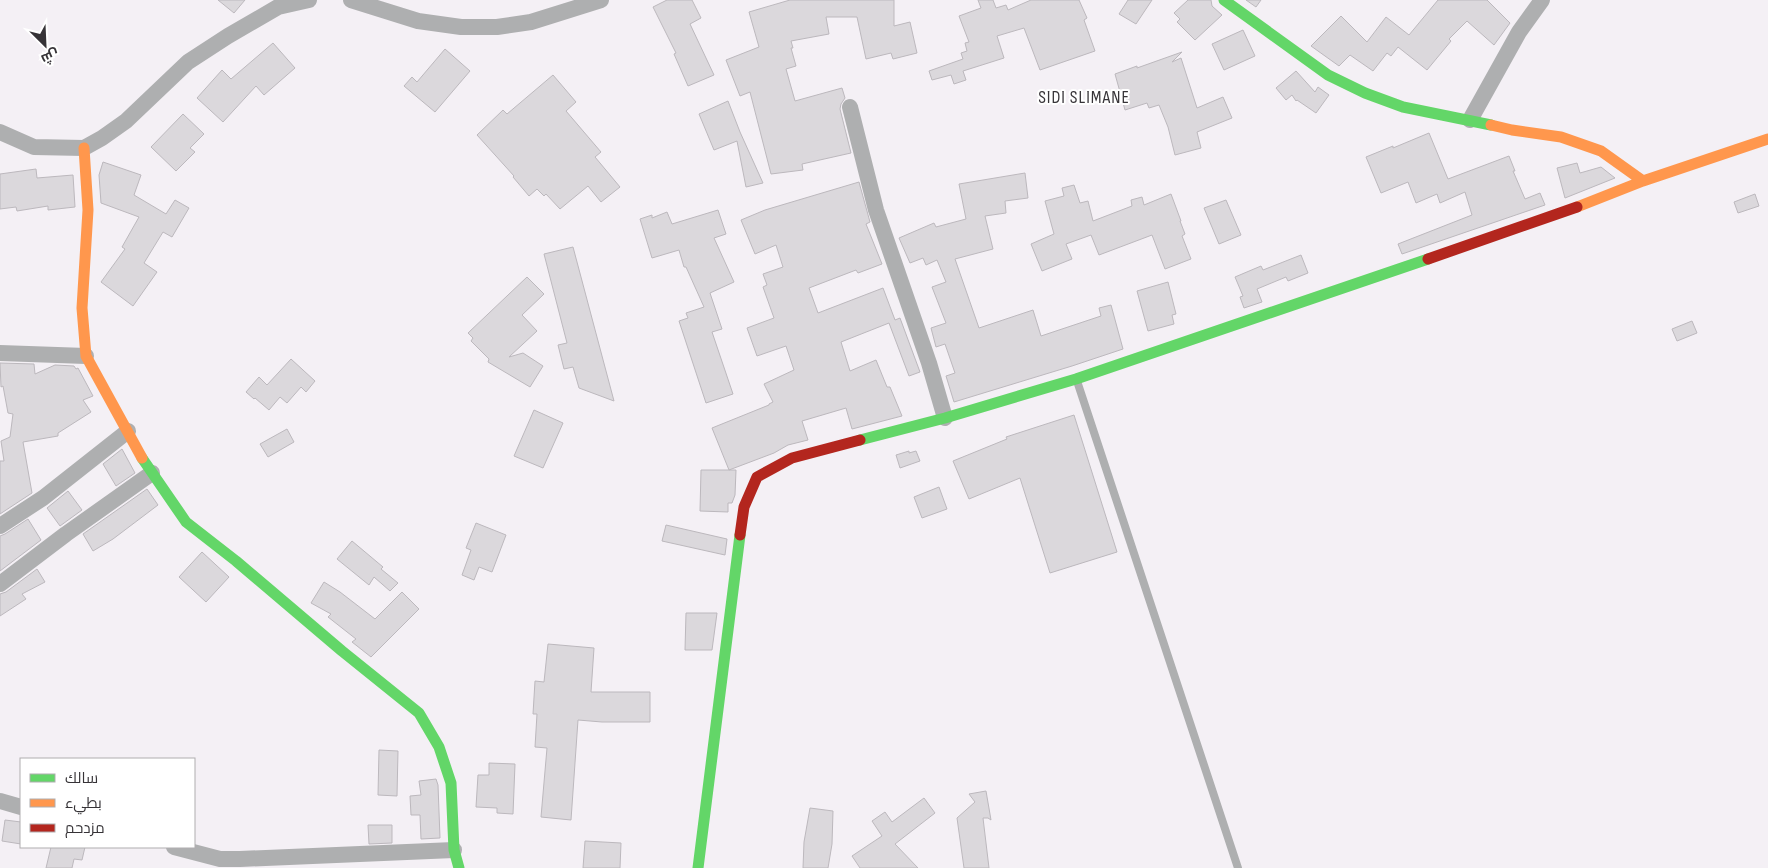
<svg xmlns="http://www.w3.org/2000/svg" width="1768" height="868" viewBox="0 0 1768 868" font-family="'Sofia Sans Condensed',Cairo,sans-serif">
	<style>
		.building { fill: #dbd8dc; stroke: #bcb8bd }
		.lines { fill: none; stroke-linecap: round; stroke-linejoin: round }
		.lane { stroke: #aeafb0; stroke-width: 8 }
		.street { stroke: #aeafb0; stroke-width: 16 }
		.fast { stroke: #63d668; stroke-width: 11 }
		.slow { stroke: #ff974d; stroke-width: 11 }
		.jam { stroke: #b3261e; stroke-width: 11 }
		.labels { text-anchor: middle; stroke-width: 4; stroke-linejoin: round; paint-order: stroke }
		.quarter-label { font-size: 18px; letter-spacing: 1px; fill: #363337; stroke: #fff }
	</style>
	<rect width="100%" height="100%" fill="#f4f0f5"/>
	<path class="building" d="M218 0H245L234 13Z
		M667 0H692L701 18 690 24 714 75 688 86 674 54 676 53 653 7Z
		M790 0H894V26L910 22 917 53 893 59 891 53 866 59 857 17H826L829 34 791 41 793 48H791L796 66 786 69 795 101 842 88 845 98 841 104 840 109 851 153 802 164 803 170 771 174 750 92 740 96 726 60 759 47 749 12Z
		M978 0H993L996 8 1006 5 1008 10 1031 0H1079L1087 18 1084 20 1095 51 1040 70 1024 28 997 36 1004 58 963 71 966 80 954 84 951 75 932 80 929 71 963 59 961 53 967 51 965 43 969 42 959 16 981 8Z
		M1128 0H1152L1136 24 1119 14Z
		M1188 0H1211L1212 6 1222 15 1195 40 1177 22 1180 19 1174 13Z
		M1246 0H1261L1256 7Z
		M1438 0H1487L1510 23 1494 45 1467 21 1449 39 1451 41 1427 70 1398 47 1391 56 1387 53 1373 71 1350 55 1339 66 1311 46 1341 16 1367 42 1386 17 1409 35Z
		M1243 30 1255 56 1224 70 1212 44Z
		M273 43 295 68 264 95 256 86 223 122 197 98 222 70 231 79Z
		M445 49 470 71 435 112 404 86 412 77 417 82Z
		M1182 52 1172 62 1181 58 1197 108 1223 97 1232 118 1197 132 1201 148 1175 155 1168 127 1159 105 1149 108 1147 103 1125 110 1115 74 1137 66V68Z
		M1296 71 1315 92 1318 87 1329 95 1316 113 1297 100 1296 101 1292 95 1286 100 1276 88Z
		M553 75 576 102 566 111 601 152 595 157 620 187 601 202 588 186 560 209 546 194 544 196 537 189 529 196 513 177 514 176 477 135 503 110 507 114Z
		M728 101 740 132 763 183 746 187 737 141 714 150 699 114Z
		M183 114 204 134 190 148 195 152 176 171 151 147Z
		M1429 133 1448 179 1509 156 1515 171H1513L1525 199 1540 193 1545 205 1402 254 1398 244 1472 215 1465 192 1440 203 1437 194 1416 203 1408 182 1381 193 1366 157 1393 146V148Z
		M103 162 141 175 134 195 166 214 175 200 189 208 172 237 163 232 144 263 157 272 133 306 101 282 125 249 122 247 139 217 101 203 99 175Z
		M1577 163 1580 173 1601 167 1615 178 1565 198 1557 168Z
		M36 169 37 178 73 175 75 207 48 210V206L17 211 16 207 0 209V174Z
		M1025 173 1028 198 1005 201 1006 213 985 216 993 249 955 259 979 328 1033 310 1041 336 1101 316 1099 308 1111 305 1123 349 1072 366 954 402 946 376 955 373 945 344 936 347 931 328 946 323 932 287 946 282 937 260 926 265 923 258 910 263 899 238 934 223 936 227 966 219 959 184Z
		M859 182 870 222 866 224 882 264 858 273 856 270 809 288 818 313 883 288 895 320 900 318 920 372 909 376 889 323 841 342 850 371 876 360 887 387H890L902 416 852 429 846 408 802 421 808 440 788 445 774 453 729 470 712 428 769 405V404L773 402 764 384 794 370 786 346 757 356 747 328 774 318 763 287 767 285 763 274 783 267 776 245 755 254 741 220 765 210Z
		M1074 185 1080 203 1088 201 1093 221 1132 206 1131 200 1142 197 1144 205 1171 194 1181 221H1180L1185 234 1182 236 1191 259 1165 269 1152 235 1099 255 1091 235 1066 244 1072 259 1042 271 1031 244 1054 234 1045 201 1064 196 1062 188Z
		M1755 194 1759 206 1738 213 1734 202Z
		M1226 200 1241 235 1219 244 1204 208Z
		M718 210 726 234 714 238 734 282 710 293 722 329 712 332 733 394 706 403 679 321 688 318 686 313 704 307 686 267H684L679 250 652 258 640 219 652 215V218L667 212 672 224Z
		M573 247 614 401 579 388 573 367 564 369 558 345 567 343 544 254Z
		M1301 255 1308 273 1288 281 1286 277 1257 289 1262 302 1244 308 1240 297 1243 296 1235 277 1261 266 1263 270Z
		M527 277 544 294 522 315 537 331 509 357 523 353 543 366 530 387 488 362 489 359 471 341 473 338 468 333Z
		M1168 282 1176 314 1172 315 1174 324 1148 331 1137 291Z
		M1692 321 1697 333 1677 341 1672 329Z
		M291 359 315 381 306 392 301 387 287 403 280 397 269 410 255 398 254 399 246 392 259 377 267 385Z
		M0 363 34 364 35 374 55 365 74 366 76 369 78 368 93 396 83 400 91 412 58 433V436L23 442 32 493 0 514V461H4L1 441 10 437 13 414 8 413 3 386 1 387Z
		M534 410 563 423 543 468 514 456Z
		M1074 415 1117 552 1050 573 1020 478 969 499 953 461 1007 439 1006 437Z
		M287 429 294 442 268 457 260 444Z
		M122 449 135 473 116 486 103 464Z
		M909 451V453L916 451 920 461 900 468 896 455Z
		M701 470H736L735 495 732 503H728V512L700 511Z
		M939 487 947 509 922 518 914 497Z
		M147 489 158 505 113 539 93 551 83 534Z
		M68 491 82 510 60 526 47 508Z
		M28 519 41 540 0 571V536L5 534Z
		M476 523 506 535 492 572 479 567 474 580 462 575 471 550 466 548Z
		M666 525 727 539 725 555 662 541Z
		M352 541 383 567 381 569 398 583 390 591 374 577 369 585 337 559Z
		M202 552 229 577 206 602 179 577Z
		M37 569 45 582 22 594 26 599 0 616V594L6 592Z
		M324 582 340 592 375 619 402 592 419 609 371 657 352 642 356 639 328 617 331 614 311 603Z
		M686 613H717L712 650H685Z
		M548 644 594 648 591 692H650V722H602L578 720 571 820 541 817 547 748 535 747 537 714H533L535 681 544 682Z
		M379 750 398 751 397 796 378 795Z
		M489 763 515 764 513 814 497 813V808L476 807 478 775H489Z
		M436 779 438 785 440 838 421 839 420 815H411L410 796 421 795 419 781Z
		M986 791 991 820 988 818H983L989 868H964L957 818 975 802 969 794Z
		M924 798 935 813 895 844 918 868H860L852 856 882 836 872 821 885 812 892 822Z
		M810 808 833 811 832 844 828 868H803L804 842Z
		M5 820 21 822V844L2 841Z
		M368 825H392V843L369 844Z
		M585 841 621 843 620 868H583Z
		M51 847H85L82 860 74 859 72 868H46Z"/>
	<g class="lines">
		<path class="lane" d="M1077 381 1238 868"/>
		<path class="street" d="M351 0 418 21 461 27H497L531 22 601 0
			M850 107 876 210 929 363 945 418
			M1470 120 1519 32 1542 0
			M0 132 34 147 84 148 102 138 126 121 188 62 228 36 278 7 309 0
			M0 353 86 356
			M0 526 43 498 128 431
			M0 584 66 534 152 473
			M0 801 21 807
			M174 847 220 859H240L454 850"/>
		<path class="fast" d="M1224 0 1328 75 1365 93 1403 107 1491 125
			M860 440 945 418 1076 379 1428 259
			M142 458 186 522 236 561 342 651 419 713 439 747 451 783 454 850 459 868
			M698 868 740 535"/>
		<path class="slow" d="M1491 125 1512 130 1561 137 1601 151 1643 181
			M84 148 88 210 82 308 86 356 142 458
			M1577 207 1643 181 1768 139"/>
		<path class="jam" d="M1428 259 1577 207
			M740 535 744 507 757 477 792 458 860 440"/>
	</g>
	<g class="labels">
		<g class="quarter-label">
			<text x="1084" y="103">SIDI SLIMANE</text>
		</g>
	</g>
	<rect x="20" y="758" width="175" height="90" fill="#ffffff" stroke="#afadaf"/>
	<rect x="30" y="774" width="25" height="8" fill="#63d668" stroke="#afadaf"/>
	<text x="65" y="783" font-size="15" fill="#363337">سالك</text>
	<rect x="30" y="799" width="25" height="8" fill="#ff974d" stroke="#afadaf"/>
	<text x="65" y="808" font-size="15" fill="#363337">بطيء</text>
	<rect x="30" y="824" width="25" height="8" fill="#b3261e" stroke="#afadaf"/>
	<text x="65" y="833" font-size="15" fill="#363337">مزدحم</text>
	<g transform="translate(45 45) rotate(156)" stroke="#ffffff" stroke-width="4" paint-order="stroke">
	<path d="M0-4L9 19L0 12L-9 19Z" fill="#363337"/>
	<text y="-8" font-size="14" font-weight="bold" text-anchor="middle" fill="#363337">ش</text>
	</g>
</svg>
